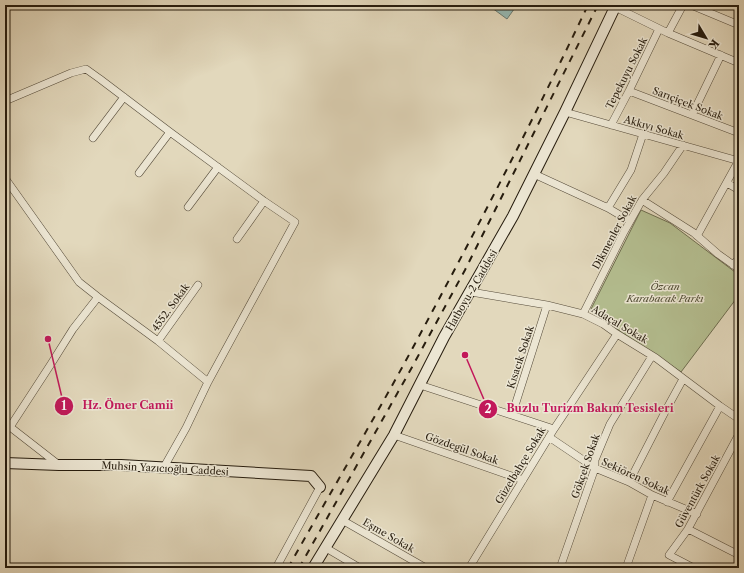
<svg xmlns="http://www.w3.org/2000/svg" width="744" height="573" viewBox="0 0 744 573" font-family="'Libre Caslon Text',serif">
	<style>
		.green { fill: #b4be90; stroke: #6d6d4f }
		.water { fill: #95b9b4; stroke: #697a72 }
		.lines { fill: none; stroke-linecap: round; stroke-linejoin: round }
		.street-casing { stroke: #554b3a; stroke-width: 8 }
		.secondary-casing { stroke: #261c0e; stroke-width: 12 }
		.street { stroke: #ece6d3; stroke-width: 7 }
		.secondary { stroke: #ece6d3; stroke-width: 10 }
		.rail { stroke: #261c0e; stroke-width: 2; stroke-dasharray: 7 7; stroke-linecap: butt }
		.labels { text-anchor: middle; stroke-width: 3; stroke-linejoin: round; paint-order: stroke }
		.street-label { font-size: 10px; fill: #261c0e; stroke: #ece6d3 }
		.park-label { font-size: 10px; font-style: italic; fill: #514d35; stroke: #ece6d3 }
		.leader { fill: none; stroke: #c2185b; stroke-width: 1.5 }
		.callout-dot { fill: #c2185b; stroke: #ece6d3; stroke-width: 1.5 }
		.mark-label { font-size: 12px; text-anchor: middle; font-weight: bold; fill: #fff }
		.callout-label { font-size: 11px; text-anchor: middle; font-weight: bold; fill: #c2185b; stroke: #ece6d3; stroke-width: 3; stroke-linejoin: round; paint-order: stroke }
	</style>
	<rect width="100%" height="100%" fill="#e2d8bc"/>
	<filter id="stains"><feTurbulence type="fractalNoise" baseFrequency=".005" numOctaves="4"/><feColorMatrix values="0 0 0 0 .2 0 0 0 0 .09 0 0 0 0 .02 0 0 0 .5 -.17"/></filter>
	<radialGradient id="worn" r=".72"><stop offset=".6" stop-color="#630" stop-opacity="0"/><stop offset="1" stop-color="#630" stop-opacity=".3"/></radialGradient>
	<path class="green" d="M641 210 670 223 739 275V295L681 372 590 311Z"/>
	<path class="water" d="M488 5H517L507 19Z"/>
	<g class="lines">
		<defs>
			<path id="street" d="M691 5 739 25
				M615 7 668 33 739 63
				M668 33 683 5
				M629 91 739 133
				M5 101 71 73 86 69 100 79 170 132 264 201 295 222 208 382 186 428 164 467
				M565 112 739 161
				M692 115 721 55
				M611 125 629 91 659 29
				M93 138 124 97
				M139 173 170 132
				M534 174 608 208 630 221
				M5 178 79 282 98 297 158 341 208 382
				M727 183 739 190
				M642 200 694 233 718 254 739 269
				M188 207 218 167
				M608 208 631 170 643 134
				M697 236 739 160
				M237 239 264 201
				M733 265 739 258
				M471 292 547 305 583 314 603 324 617 334 656 358 720 406 739 419
				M583 314 624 232 642 200 664 173 683 145
				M158 341 198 285
				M420 385 554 429
				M512 415 547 305
				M5 423 59 465
				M10 427 51 364 73 329 98 297
				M394 435 523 480
				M549 437 595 468 629 482 652 495 697 514
				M629 482 666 410 683 379
				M667 502 720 406
				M342 520 426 568
				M688 529 739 555
				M326 548 360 568
				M276 568 320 487
				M469 568 554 429 617 334
				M560 568 595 468V460L610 424 652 356
				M626 568 652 495
				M694 568 669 555 688 529 739 434"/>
			<path id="secondary" d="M5 463 59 465H121L311 476 320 487
				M313 568 394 435 444 337 513 216 565 112 616 5"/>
		</defs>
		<use href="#street" class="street-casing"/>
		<use href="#secondary" class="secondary-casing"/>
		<use href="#street" class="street"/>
		<use href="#secondary" class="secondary"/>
		<path class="rail" d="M288 568C326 500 366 433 404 364 468 246 530 127 588 5
			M299 568 411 369 465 270 598 5"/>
	</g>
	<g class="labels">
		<g class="street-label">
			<text transform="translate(626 73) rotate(-63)" y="4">Tepekuyu Sokak</text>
			<text transform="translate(688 103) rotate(21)" y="4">Sarıçiçek Sokak</text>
			<text transform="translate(654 127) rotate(16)" y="4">Akkıyı Sokak</text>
			<text transform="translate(614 232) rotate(-62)" y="4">Dikmenler Sokak</text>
			<text transform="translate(471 290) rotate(-60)" y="4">Hatboyu-2 Caddesi</text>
			<text transform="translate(170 307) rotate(-54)" y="4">4552. Sokak</text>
			<text transform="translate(620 324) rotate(31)" y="4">Adaçal Sokak</text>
			<text transform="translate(520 357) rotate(-72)" y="4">Kısacık Sokak</text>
			<text transform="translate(462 448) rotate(19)" y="4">Gözdegül Sokak</text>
			<text transform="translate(520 465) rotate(-59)" y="4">Güzelbahçe Sokak</text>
			<text transform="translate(585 466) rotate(-71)" y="4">Gökçek Sokak</text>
			<text transform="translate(165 468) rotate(3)" y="4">Muhsin Yazıcıoğlu Caddesi</text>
			<text transform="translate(636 476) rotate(25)" y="4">Sekiören Sokak</text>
			<text transform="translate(697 491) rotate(-61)" y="4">Güventürk Sokak</text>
			<text transform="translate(389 535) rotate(30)" y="4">Eşme Sokak</text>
		</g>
		<g class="park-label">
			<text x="665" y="290">Özcan<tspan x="665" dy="12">Karabacak Parkı</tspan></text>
		</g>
	</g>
	<path class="leader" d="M48 339L64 406M465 355L488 409"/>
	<g class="callout-dot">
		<circle cx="48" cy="339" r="4"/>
		<circle cx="465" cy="355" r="4"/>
		<circle cx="64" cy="406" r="10"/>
		<circle cx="488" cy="409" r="10"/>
	</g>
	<g class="mark-label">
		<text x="64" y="410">1</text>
		<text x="488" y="413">2</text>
	</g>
	<g class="callout-label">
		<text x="128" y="409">Hz. Ömer Camii</text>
		<text x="590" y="412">Buzlu Turizm Bakım Tesisleri</text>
	</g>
	<rect width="744" height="573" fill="none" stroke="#e2d8bc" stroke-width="20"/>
	<rect x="6" y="6" width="732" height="561" fill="none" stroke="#261c0e" stroke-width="2"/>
	<rect x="10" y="10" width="724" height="553" fill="none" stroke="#261c0e"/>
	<g transform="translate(706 38) rotate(128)" stroke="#ece6d3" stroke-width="3" paint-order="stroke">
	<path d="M0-3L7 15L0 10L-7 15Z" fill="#261c0e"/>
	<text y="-6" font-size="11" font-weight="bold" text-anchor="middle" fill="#261c0e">K</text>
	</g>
	<rect width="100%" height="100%" filter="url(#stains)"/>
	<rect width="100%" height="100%" fill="url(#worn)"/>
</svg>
